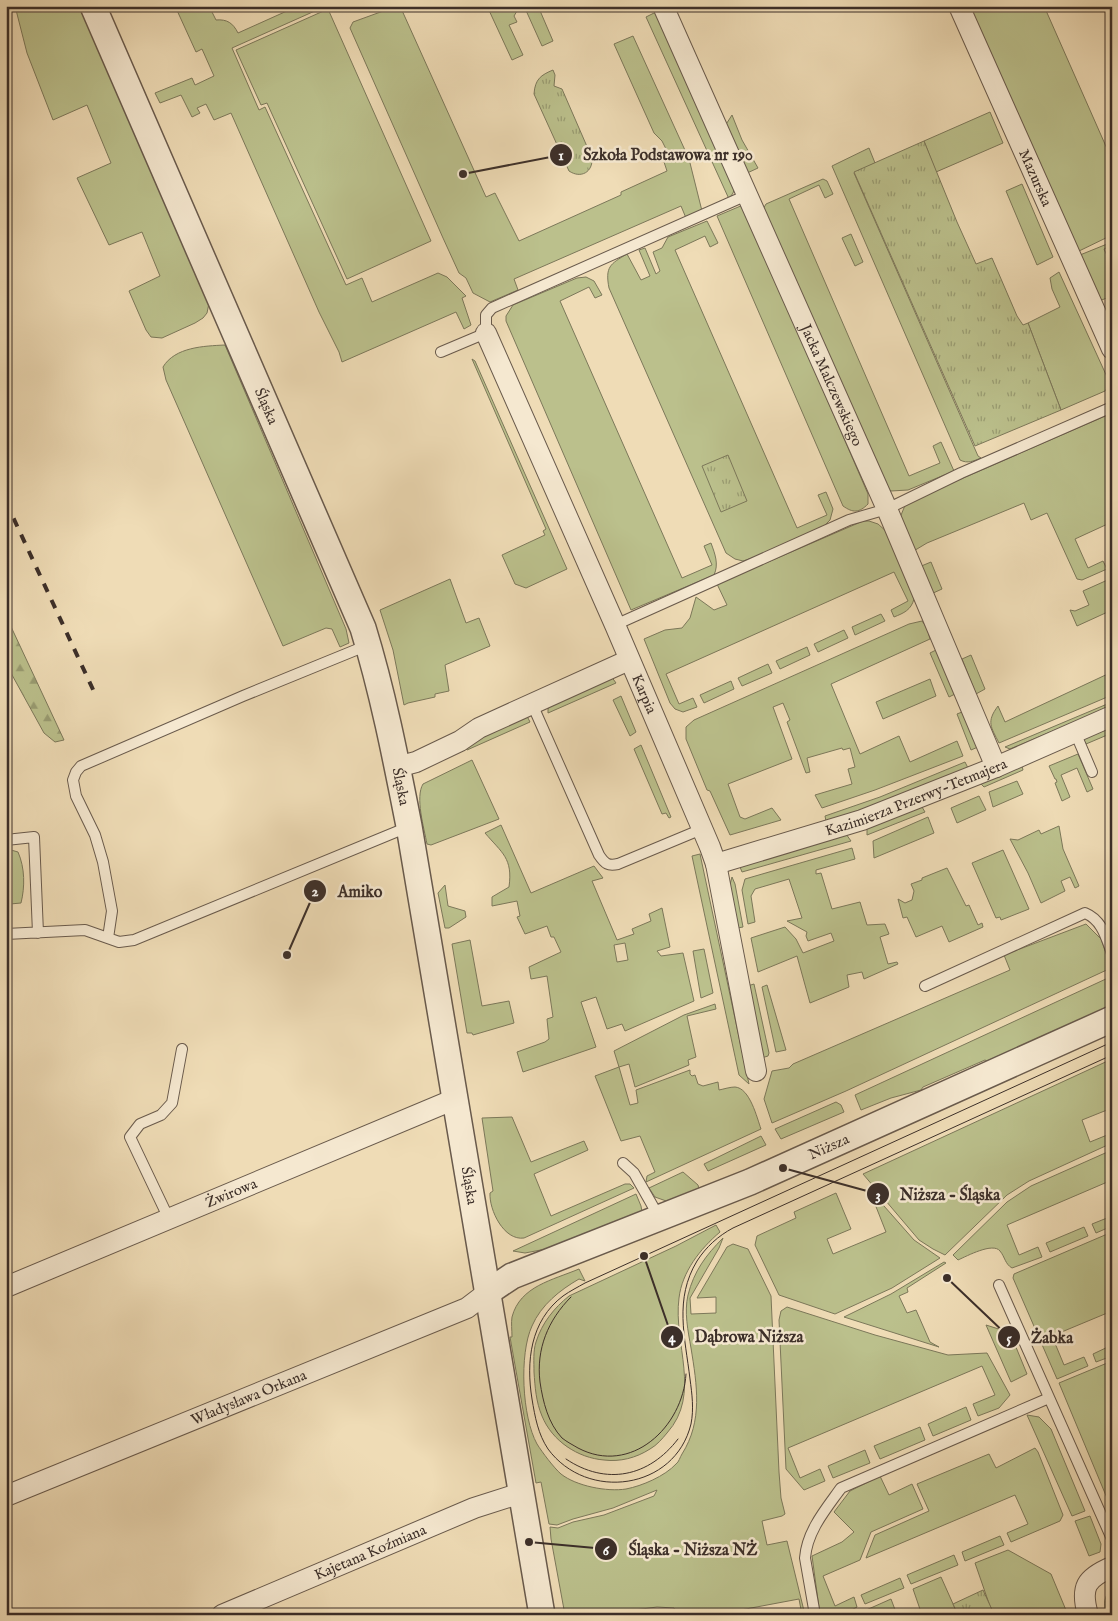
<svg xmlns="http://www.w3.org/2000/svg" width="1118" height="1621" viewBox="0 0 1118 1621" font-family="'IM FELL English',serif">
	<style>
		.green { fill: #bbc08c; stroke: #7c785a; fill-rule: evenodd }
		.forest { fill: url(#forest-firs); stroke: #7c785a }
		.park { fill: url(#park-tufts); stroke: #7c785a }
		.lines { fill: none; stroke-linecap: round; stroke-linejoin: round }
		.service-casing { stroke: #695a4c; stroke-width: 12 }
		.minor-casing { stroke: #695a4c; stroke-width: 22 }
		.tertiary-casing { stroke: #695a4c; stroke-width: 28 }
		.service { stroke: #f5e8d0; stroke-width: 10 }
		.minor { stroke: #f5e8d0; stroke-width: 20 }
		.tertiary { stroke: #f5e8d0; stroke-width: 25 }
		.tram { stroke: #3c2f29; stroke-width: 1 }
		.rail { stroke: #3c2f29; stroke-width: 4; stroke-dasharray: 9 9; stroke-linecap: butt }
		.labels { text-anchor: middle; stroke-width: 5; stroke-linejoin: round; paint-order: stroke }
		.street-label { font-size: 15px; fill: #3c2f29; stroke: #f5e8d0 }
		.leader { fill: none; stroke: #3c2f29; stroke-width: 2 }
		.callout-dot { fill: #3c2f29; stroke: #f5e8d0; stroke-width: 2 }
		.mark-label { font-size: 15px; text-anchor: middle; font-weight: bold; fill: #fff }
		.callout-label { font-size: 16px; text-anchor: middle; font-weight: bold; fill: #3c2f29; stroke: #f5e8d0; stroke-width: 5; stroke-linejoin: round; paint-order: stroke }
	</style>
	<defs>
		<pattern id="forest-firs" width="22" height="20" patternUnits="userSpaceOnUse" patternTransform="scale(1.25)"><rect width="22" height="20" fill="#bbc08c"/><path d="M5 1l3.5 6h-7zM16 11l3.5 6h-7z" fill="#999c72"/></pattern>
		<pattern id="park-tufts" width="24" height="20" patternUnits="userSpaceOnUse" patternTransform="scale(1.25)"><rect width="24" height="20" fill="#bbc08c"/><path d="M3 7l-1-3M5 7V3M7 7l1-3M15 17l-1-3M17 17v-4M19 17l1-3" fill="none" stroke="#999c72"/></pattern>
	</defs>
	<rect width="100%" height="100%" fill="#efdcb6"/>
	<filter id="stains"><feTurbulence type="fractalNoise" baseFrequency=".004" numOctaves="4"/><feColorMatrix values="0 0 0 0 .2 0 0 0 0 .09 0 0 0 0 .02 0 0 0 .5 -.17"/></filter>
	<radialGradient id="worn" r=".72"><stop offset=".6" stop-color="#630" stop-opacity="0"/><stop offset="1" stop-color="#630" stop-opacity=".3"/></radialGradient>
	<path class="green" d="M15 6H80L209 303 207 313 203 318 195 323 162 338 151 337 146 330 129 291 160 276 142 232 109 245 77 178 111 163 87 105 53 120 27 53Z
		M175 6H209L216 20C227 19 233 23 238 33L298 6H326L232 48 259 110 265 107 346 285 362 278 372 302 438 273 447 277 466 296 462 298 471 325 464 329 456 312 342 362 339 352 319 312 231 113 214 120 206 104 197 108 200 113 192 117 181 95 160 103 155 93 192 78 195 85 214 76 202 49 196 52Z
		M397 6H400L486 197 495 193 519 241 621 195V192L667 171 664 162 671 159 662 141 654 133 614 44 633 36 689 159 702 211 686 218 681 206 514 279 518 290 490 302 473 293 466 278 459 273 443 238 350 28 353 22Z
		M487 6H514L517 11 514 16 517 22 509 25 523 55 512 60Z
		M524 6H538L553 41 542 46Z
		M969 6H1044L1112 160V235L1077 252Z
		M328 9 431 241 347 279 267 103 261 105 236 50Z
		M658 11 735 187 733 193 729 199 646 17Z
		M990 112 1003 143 936 172 924 141Z
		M732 115 742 140 758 168 745 174 725 126Z
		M869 148 875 163 854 173 978 456 981 458C973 461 968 464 960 460L832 166Z
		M823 179 827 181 833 194 825 198 819 185 789 199 909 476 940 463 933 446 941 442 954 471 908 490 891 491 881 482 762 211 766 204Z
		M1022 184 1053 257 1037 265 1006 191Z
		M743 205 868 494V504C859 513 853 513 843 506L717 216Z
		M707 221 718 243 710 247 705 236 675 250 797 528 827 515 818 495 826 492 833 509 830 520 824 526 755 557 743 561 735 559 726 553 609 288C605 267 610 264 627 254L641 280 650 276 639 250 645 248 656 274 660 271 653 252 662 248 668 237Z
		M851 234 863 262 855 266 842 238Z
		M1112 242V245L1104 249 1112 266V296L1099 301 1080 255Z
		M1059 272 1108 379 1109 385 1105 391 1061 410 1028 323 1060 307 1052 289 1050 278Z
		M586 277 594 281 602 295 595 298 589 287 560 301 682 578 712 565 704 546 711 543C715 554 719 564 714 575L631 610 506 321V316L513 305 577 278Z
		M225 345 346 629 349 643 340 647 332 629 326 628 283 646 166 380 163 367C175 347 204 346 225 345Z
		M472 359 475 361 567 569 526 588 515 584 502 555 545 535 543 531 546 529Z
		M1112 413V522L1075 539 1088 568 1103 561 1107 569 1082 580 1077 579 1047 513 1031 520 1024 503 927 543 912 552 899 520 906 503Z
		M863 521H869L878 524 887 532 914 599C911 610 904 613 894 617L891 610 908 601 894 572 666 674 679 704 693 698 697 707 683 712 675 709 670 703 644 639 665 630 682 628 690 618 696 597 714 610 727 605 717 584Z
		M931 562 942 589 931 594 919 567Z
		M1112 578V610L1077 626 1070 610 1075 611 1089 605 1083 591Z
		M450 579 466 623 479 618 490 646 445 665 449 691 435 694V697L408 703 404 705 393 650 380 610Z
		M881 614 885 621 855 635 852 627Z
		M922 621 927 628 930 639 831 684 860 754 899 736 910 762 957 741 963 756 875 790 822 808 815 795 852 784 848 769 855 767 850 748 843 750 842 748 807 758 810 772 806 773 787 722 790 720 783 703 773 707 792 759 728 784 740 817 745 819 772 808 781 820 730 835 710 791 707 790 686 739V727L694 720 909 624Z
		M844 630 848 638 818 652 814 644Z
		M807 647 810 655 780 669 776 661Z
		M936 650 955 694 949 697 930 653Z
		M971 655 985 689 976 694 962 659Z
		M768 664 772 673 742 686 738 678Z
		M1112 672V695L999 743C991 727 986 722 998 706L1005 722Z
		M611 676 616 683 548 713V709L552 702Z
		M930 679 936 696 883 719 876 702Z
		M731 681 734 689 704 703 700 695Z
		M621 696 636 732 630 736 613 700Z
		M1112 702V706L1010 749 1005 747Z
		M962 712 978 747 971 750 957 714Z
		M526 714 530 722 467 750 464 746Z
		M1112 727V733L1086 744 1083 739Z
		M641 745 671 817 669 818 666 813 662 814 634 749Z
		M1078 754 1093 789 1087 792 1077 768 1061 775 1070 797 1062 801 1055 783 1057 782 1056 779H1055L1049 766Z
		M472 760 499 819 431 845 427 844C424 828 415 797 423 784Z
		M965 762 968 768 858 811 826 821 825 816 880 797Z
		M1022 766 1023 770 984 787 980 783Z
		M1017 781 1023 794 993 807 989 792Z
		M979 796 986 810 957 823 951 808Z
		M922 807 925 812 867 835V828L869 827Z
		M928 817 934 833 874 858 873 841Z
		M501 825 531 893 594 866 603 878 592 881 617 940 634 934 632 929 651 921 649 914 662 908 670 947 657 951 661 956 683 953 694 1001 625 1031 622 1024 607 1029 596 997 581 1002 596 1047 523 1072 517 1052 545 1042 549 1039 547 1019 553 1017 547 976 531 979 529 967 561 952 554 937H551L547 926 525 934 517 917 520 916 517 901 492 906V897L509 887C513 858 502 853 485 833ZM625 943 628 960 617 962 614 945Z
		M1059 826 1063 849 1079 886 1075 888 1070 877 1061 881 1065 891 1041 903 1028 873 1010 839 1018 840 1039 830 1041 834Z
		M846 834 851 841 742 872 740 867Z
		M852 848 855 859 816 870V874L821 873 832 909 860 902 867 925 885 924 889 934 880 937 888 964 897 962 898 964 864 979 862 972 847 975 849 987 810 1003 797 956 758 972 751 938 785 927 796 939 803 953 834 941 831 933 808 941 806 936 807 932 787 921 802 918 789 879 755 889 751 896 755 922 748 924 742 890 745 879Z
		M11 850 18 852C25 868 25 887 21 903L10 904 6 900V851Z
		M1003 850 1029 909 1001 920 1000 917 996 918 972 863Z
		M700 854 749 1084 739 1075 692 856Z
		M947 868 966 906 969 905 978 925 982 923 983 927 949 942 942 926 916 937 907 917 903 918 898 899 905 903 912 900 914 891 911 884 922 880V878Z
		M732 877 735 884 743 927 732 929 727 896Z
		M445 885 448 906 465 911 466 917 449 928H445L438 893Z
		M1086 924 1101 939 1111 968 846 1091 772 1123 764 1099 772 1071 789 1068 793 1064 1010 970 1004 955Z
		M470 940 482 1006 509 1001 514 1023 473 1035 472 1033H467L452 944Z
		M704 949 713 993 701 998 693 951Z
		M1108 978 1112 980V1005L987 1061 985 1060 923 1087 921 1090 891 1098 861 1110 855 1095Z
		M754 984 769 1053 768 1056 758 1059 744 987Z
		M767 985 786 1050 776 1052 762 987Z
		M715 1004 716 1009 687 1016 696 1057 688 1060 689 1065 635 1087 629 1064 619 1067 630 1105 638 1103 636 1090 690 1070V1074L692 1076 695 1075 698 1084 703 1086 718 1082 719 1090C724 1089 730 1087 735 1087 750 1088 757 1118 761 1129L646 1182 647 1176 655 1172 640 1136 621 1141 595 1076 619 1067 614 1051 684 1015Z
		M1112 1059V1108L1082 1120 1090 1142 1112 1133V1143L1029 1181 1007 1195 945 1255 933 1249 919 1240 863 1174Z
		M836 1102 841 1105 844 1112 781 1139 775 1129Z
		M512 1117 531 1162 584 1141 588 1150 534 1174 551 1216 625 1184H630L634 1188 524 1238C504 1241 489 1210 490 1193L493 1191 482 1118Z
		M761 1136 766 1145 708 1171 704 1164Z
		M1112 1150V1180L1007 1225 1019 1255 1038 1247 1042 1257 1012 1268C1005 1264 1005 1257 1000 1251 993 1242 967 1256 958 1260L953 1255 1007 1202 1031 1186Z
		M683 1172 698 1185 699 1189 669 1202 655 1197 649 1188Z
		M869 1189 914 1240 940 1258 892 1288 835 1314 779 1295 755 1245 757 1236 796 1218 794 1212 836 1193 851 1229 827 1239 833 1254 886 1232Z
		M636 1194 641 1206 642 1212 546 1249 525 1253 513 1251Z
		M1112 1216V1226L1096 1233 1092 1224Z
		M716 1225 720 1232C700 1249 682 1272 679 1298 673 1344 702 1394 667 1433 662 1439 657 1445 650 1449 636 1458 620 1462 604 1460 578 1458 552 1441 542 1416 536 1402 535 1387 534 1372 534 1362 533 1351 536 1342 542 1323 554 1308 569 1296L676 1246Z
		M1084 1227 1088 1236 1050 1252 1046 1243Z
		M1112 1232V1311L1052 1336 1064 1365 1084 1357 1088 1366 1057 1379 1013 1278 1014 1274Z
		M723 1238 719 1248 690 1298 691 1314 716 1313V1297L697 1298 727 1247 733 1244 748 1249 771 1296 779 1472 781 1498 785 1514 782 1516 762 1521 767 1545 787 1541 805 1615H802L799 1599 714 1615H677L674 1608 657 1607 619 1612 614 1615H565L551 1539 550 1527 558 1528 573 1522 604 1515 654 1496 657 1490 613 1508 573 1519 557 1525 549 1524 541 1482 536 1483 510 1337H512C512 1330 511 1323 512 1317 520 1286 553 1280 579 1269L585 1281 579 1279C560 1290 541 1305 532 1326 519 1354 522 1417 537 1444 542 1452 554 1468 561 1474 576 1486 607 1492 626 1489 642 1486 665 1476 676 1464 679 1462 680 1457 682 1454 703 1421 697 1385 691 1348 688 1331 684 1312 688 1295 694 1271 706 1255 723 1238Z
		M944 1262 946 1263 907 1288 908 1292 899 1296 907 1313 916 1310 930 1342 939 1347 844 1317 891 1294Z
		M787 1307 875 1335 948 1355 987 1353 1010 1395 999 1408 978 1416 973 1404 995 1395 982 1366 788 1448 800 1478 820 1469 825 1481 804 1490 786 1469 779 1320 781 1311Z
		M986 1325 1005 1331 1011 1335 1027 1374 1011 1382Z
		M1112 1345V1356L1096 1362 1093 1354Z
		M1112 1361V1510L1059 1383Z
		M966 1407 971 1420 933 1436 928 1424Z
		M1027 1415 1039 1417 1051 1429 1085 1511 1072 1516Z
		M920 1427 925 1440 880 1459 874 1446Z
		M1035 1448 1038 1452 1063 1515 1060 1521 1011 1542 1007 1533 1028 1524 1015 1495 866 1558 875 1535 929 1511 917 1484 989 1454 996 1468Z
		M865 1450 870 1463 833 1478 828 1466Z
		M880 1476 889 1495 912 1484 923 1509 871 1532 860 1560 823 1576 835 1606 854 1597 857 1607 842 1615H820L812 1556 842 1542 854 1532 834 1512 850 1491Z
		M1090 1516 1101 1544 1100 1552 1089 1556 1075 1521Z
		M1000 1536 1004 1545 965 1561 962 1552Z
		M1008 1550 1051 1574 1068 1615H993L975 1563Z
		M954 1555 958 1565 911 1584 907 1575Z
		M941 1577 958 1615H922L913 1589Z
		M900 1578 904 1588 865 1604 861 1595Z
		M1112 1587V1615H1107C1103 1604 1104 1596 1112 1587Z
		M891 1599 897 1615H855Z"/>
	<path class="forest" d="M6 616 64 740 55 742 44 733 6 664Z"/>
	<path class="park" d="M553 70 555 75 554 86 562 89 592 158C593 172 581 179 569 171L534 94C535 79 541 75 553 70Z
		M924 141 957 222 976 264 992 258 1017 316 1023 325 1028 323 1061 410 975 446 854 172Z
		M728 455 747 501 721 512 702 466Z
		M983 1590 994 1614 958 1615 953 1604Z"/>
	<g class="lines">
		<defs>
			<path id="service" d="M441 352 486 333V315L492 308 747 195
				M615 625 849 520 887 509 961 473 1112 407
				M532 704 599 855C605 864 608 866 618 864L702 829
				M1075 732 1092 772
				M6 840 34 837 38 933
				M6 934 85 930 119 942 134 940 408 827
				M108 938 112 911 103 862 95 835 76 796 73 780 76 772 81 766 243 696 368 645
				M925 986 1085 913C1102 920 1106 937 1112 953
				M623 1163 634 1173 659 1217
				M169 1219 130 1137 140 1124 161 1115 172 1103 182 1049
				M999 1285 1112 1539
				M815 1615 805 1558C807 1531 826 1509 841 1488L1049 1398"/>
			<g id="minor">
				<path id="s1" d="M663 6 887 509 996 767"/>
				<path id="s2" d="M959 6 1112 349"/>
				<path id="s3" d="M486 333 615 625 710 847 716 864 756 1071"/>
				<path d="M397 767 416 762 460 741 479 728 629 660"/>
				<path id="s4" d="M716 864 862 820 996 767 1112 716"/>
				<path id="s5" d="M6 1287 455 1099"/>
				<path id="s6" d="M6 1496 467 1308 488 1292"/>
				<path id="s7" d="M222 1615 474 1508 521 1493"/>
				<path d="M1088 1615C1080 1587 1086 1578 1112 1567"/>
			</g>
			<g id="tertiary">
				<path id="s8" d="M93 6 363 628C383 693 396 760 409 826L542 1615"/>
				<path id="s9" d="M488 1292 512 1276 750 1182 1112 1019"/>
			</g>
		</defs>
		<use href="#service" class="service-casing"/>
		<use href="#minor" class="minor-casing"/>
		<use href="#tertiary" class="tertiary-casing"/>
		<use href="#service" class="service"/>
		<use href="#minor" class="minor"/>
		<use href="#tertiary" class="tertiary"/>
		<path class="tram" d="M1112 1042 585 1283C578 1287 570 1291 563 1296 530 1321 526 1362 532 1399 535 1417 538 1434 548 1449 587 1502 675 1490 691 1424 694 1409 692 1394 690 1379 685 1337 674 1299 697 1261 706 1247 718 1236 733 1228L1112 1055
			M571 1297C548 1320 536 1349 540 1382 543 1402 548 1423 562 1438 567 1442 573 1445 578 1448 631 1476 683 1427 686 1374
			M566 1459C606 1486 649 1477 678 1439"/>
		<path class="rail" d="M6 502 96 696"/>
	</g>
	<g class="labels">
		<g class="street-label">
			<text dy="5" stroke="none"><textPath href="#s2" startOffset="188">Mazurska</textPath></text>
			<text dy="5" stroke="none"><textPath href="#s1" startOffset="415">Jacka Malczewskiego</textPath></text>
			<text dy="5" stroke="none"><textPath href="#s8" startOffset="436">Śląska</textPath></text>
			<text dy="5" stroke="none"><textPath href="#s3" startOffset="394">Karpia</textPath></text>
			<text dy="5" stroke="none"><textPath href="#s8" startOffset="841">Śląska</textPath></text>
			<text dy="5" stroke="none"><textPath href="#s4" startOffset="211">Kazimierza Przerwy-Tetmajera</textPath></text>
			<text dy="5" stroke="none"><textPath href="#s9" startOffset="371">Niższa</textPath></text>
			<text dy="5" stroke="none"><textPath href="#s8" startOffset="1246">Śląska</textPath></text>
			<text dy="5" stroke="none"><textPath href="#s5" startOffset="244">Żwirowa</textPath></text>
			<text dy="5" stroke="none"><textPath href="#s6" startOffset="262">Władysława Orkana</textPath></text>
			<text dy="5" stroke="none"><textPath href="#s7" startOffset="161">Kajetana Koźmiana</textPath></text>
		</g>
	</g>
	<path class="leader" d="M463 174L561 155M287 955L315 891M783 1168L878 1194M644 1256L672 1337M947 1278L1009 1337M529 1542L606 1549"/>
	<g class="callout-dot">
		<circle cx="463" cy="174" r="5"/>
		<circle cx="287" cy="955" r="5"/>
		<circle cx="783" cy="1168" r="5"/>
		<circle cx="644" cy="1256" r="5"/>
		<circle cx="947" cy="1278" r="5"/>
		<circle cx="529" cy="1542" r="5"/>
		<circle cx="561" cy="155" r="12"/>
		<circle cx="315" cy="891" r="12"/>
		<circle cx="878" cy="1194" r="12"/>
		<circle cx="672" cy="1337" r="12"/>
		<circle cx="1009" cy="1337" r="12"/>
		<circle cx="606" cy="1549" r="12"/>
	</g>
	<g class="mark-label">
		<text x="561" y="160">1</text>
		<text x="315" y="896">2</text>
		<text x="878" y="1200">3</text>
		<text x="672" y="1342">4</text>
		<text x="1009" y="1343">5</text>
		<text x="606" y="1555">6</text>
	</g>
	<g class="callout-label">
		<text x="668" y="160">Szkoła Podstawowa nr 190</text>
		<text x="360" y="897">Amiko</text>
		<text x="950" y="1200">Niższa - Śląska</text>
		<text x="749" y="1342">Dąbrowa Niższa</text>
		<text x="1052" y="1343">Żabka</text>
		<text x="693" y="1555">Śląska - Niższa NŻ</text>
	</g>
	<rect width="1118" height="1621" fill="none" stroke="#efdcb6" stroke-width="25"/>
	<rect x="8" y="8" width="1103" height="1606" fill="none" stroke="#3c2f29" stroke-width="2.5"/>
	<rect x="12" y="12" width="1093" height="1596" fill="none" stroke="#3c2f29"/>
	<rect width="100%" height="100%" filter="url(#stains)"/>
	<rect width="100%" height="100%" fill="url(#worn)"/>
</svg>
